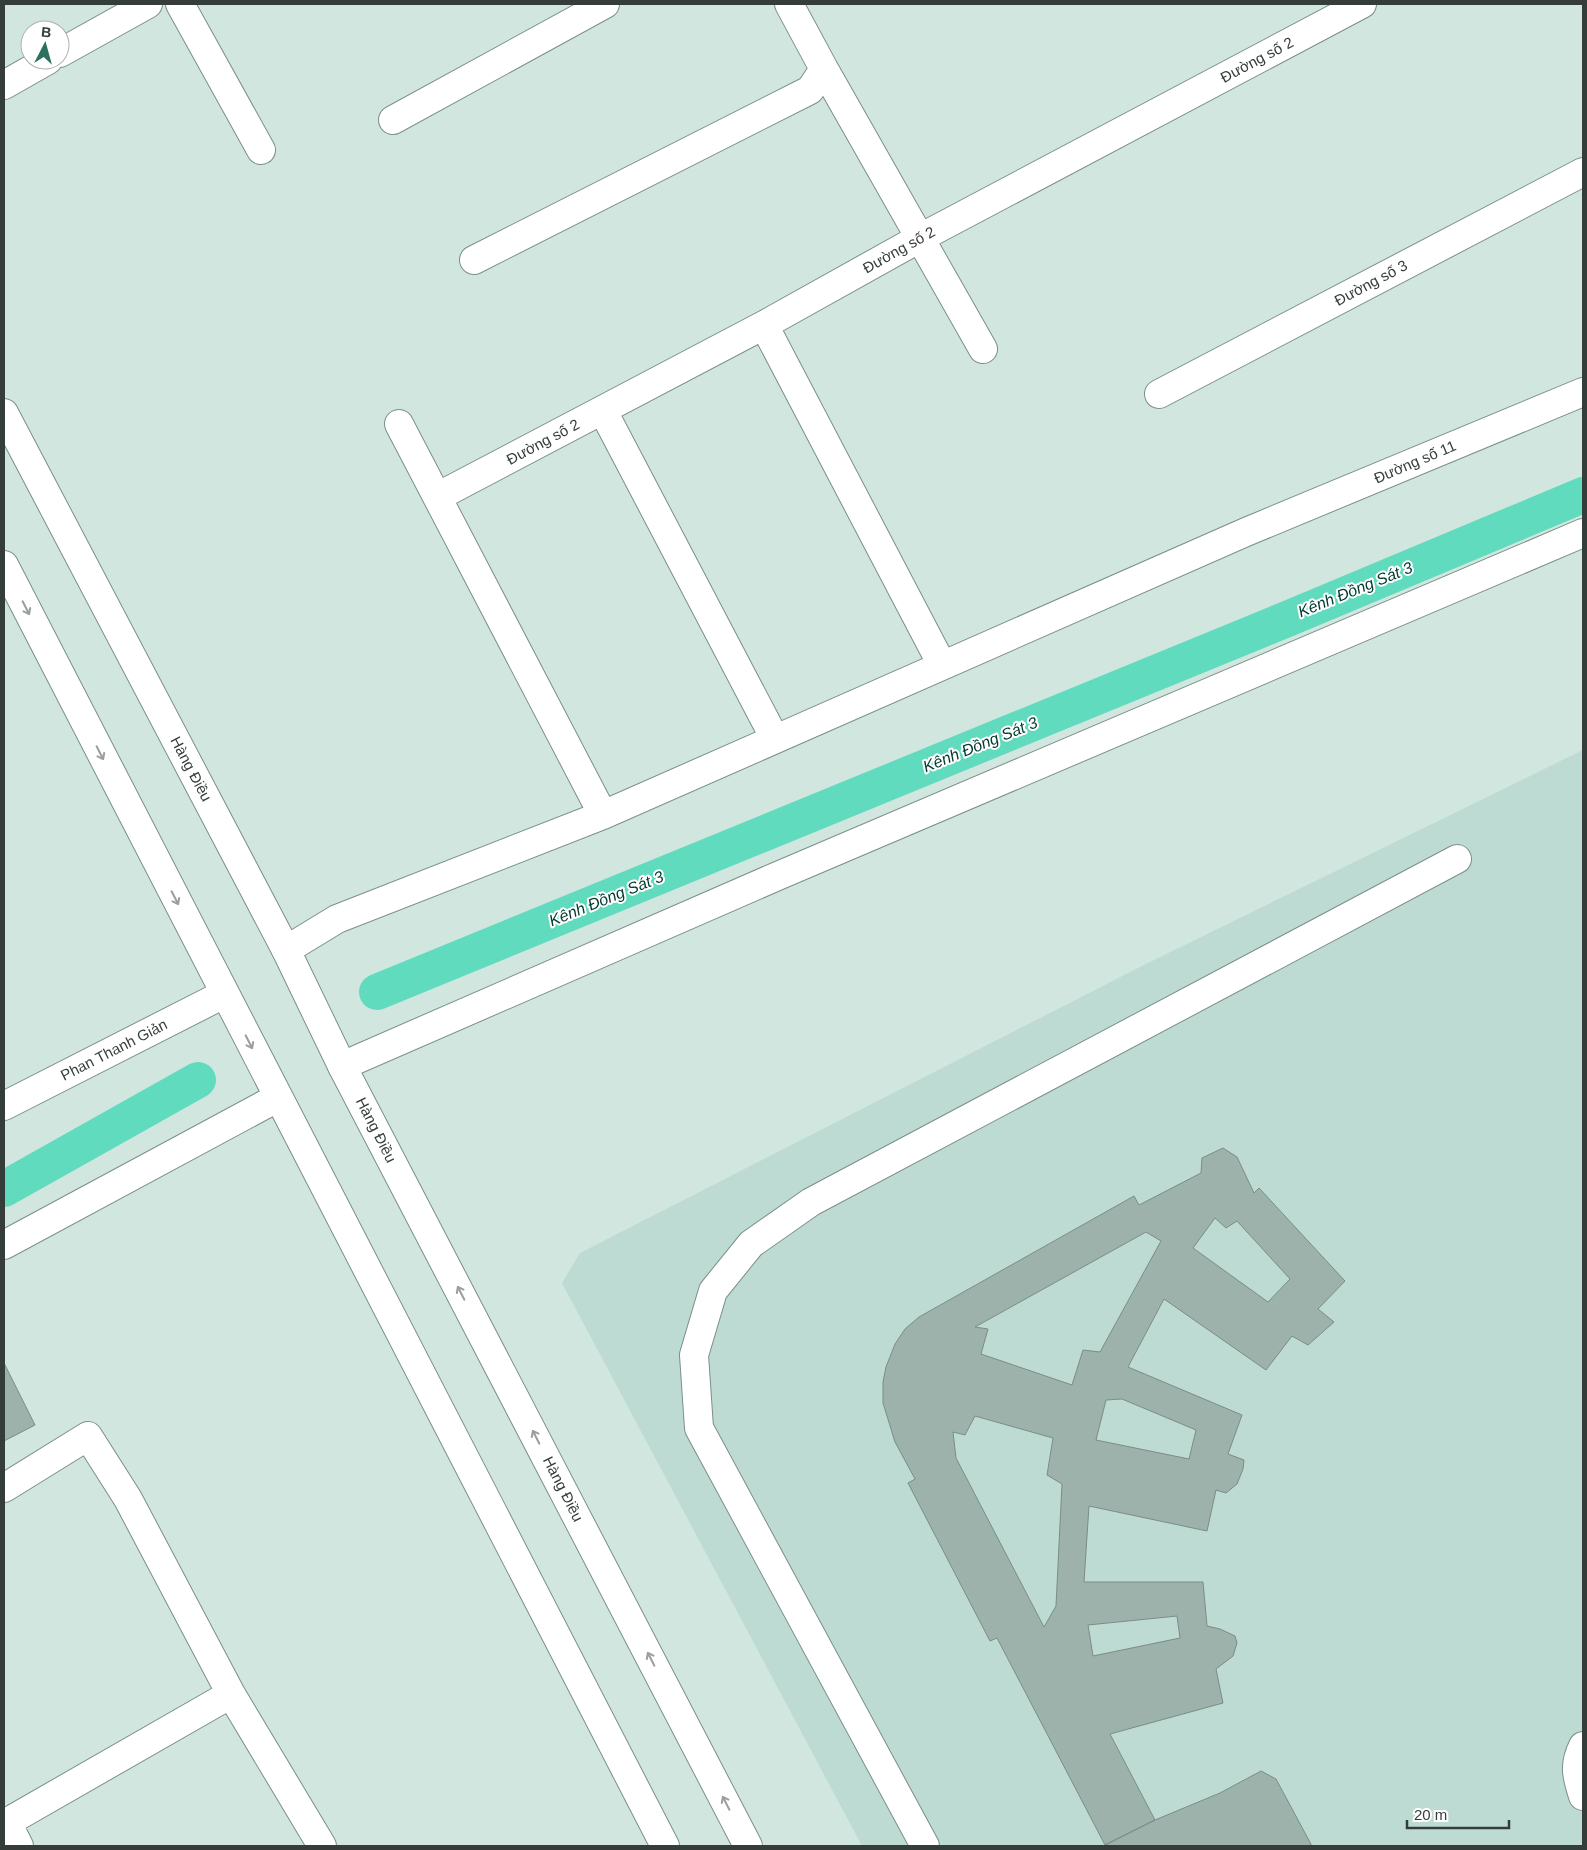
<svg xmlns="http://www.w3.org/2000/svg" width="1587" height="1850" viewBox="0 0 1587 1850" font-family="Arial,sans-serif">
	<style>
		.built { fill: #bddbd2 }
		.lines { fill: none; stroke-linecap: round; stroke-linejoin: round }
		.canal { stroke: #60dbbe; stroke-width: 36 }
		.building { fill: #9db2ab; stroke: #7a8d87; fill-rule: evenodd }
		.minor-casing { stroke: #7b8f89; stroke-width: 30 }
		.major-casing { stroke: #7b8f89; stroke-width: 30 }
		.minor { stroke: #fff; stroke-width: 28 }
		.major { stroke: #fff; stroke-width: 28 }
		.oneway { stroke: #9a9e9d }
		.labels { text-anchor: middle; stroke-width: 4; stroke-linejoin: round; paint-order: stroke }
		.street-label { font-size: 15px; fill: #353d3b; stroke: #fff }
		.water-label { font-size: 16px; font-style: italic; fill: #003b30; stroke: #fff }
	</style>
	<rect width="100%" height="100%" fill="#d0e6df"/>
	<path class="built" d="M1583 750V1846H862L562 1283 580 1253 1144 965Z"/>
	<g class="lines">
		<path class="canal" d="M377 992 1292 617 1583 495
			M4 1189 198 1080"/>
	</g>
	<path class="building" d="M1223 1148 1237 1157 1254 1193 1259 1188 1345 1281 1318 1309 1334 1322 1308 1345 1292 1336 1266 1370 1164 1299 1128 1367 1242 1415 1228 1454 1244 1460 1243 1469 1237 1484 1226 1493 1216 1490 1207 1531 1089 1506 1084 1582H1203L1207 1626 1220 1629 1235 1636 1237 1643 1233 1656 1216 1669 1223 1703 1110 1734 1155 1820 1105 1845 997 1638 990 1641 908 1483 915 1479 895 1442 883 1403V1382L886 1367 895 1344 905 1329 919 1317 1134 1196 1139 1205 1201 1173 1202 1158ZM1215 1218 1226 1228 1237 1221 1290 1279 1268 1302 1193 1248ZM1146 1232 1161 1241 1100 1352 1083 1350 1072 1385 981 1354 988 1329 975 1327ZM1122 1399 1196 1430 1189 1459 1096 1440 1106 1400ZM975 1416 1053 1438 1047 1475 1062 1484 1056 1606 1044 1627 956 1458 953 1432 965 1435ZM1177 1616 1180 1638 1093 1656 1088 1625Z
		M4 1363 35 1425 4 1441Z
		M1261 1771 1276 1779 1312 1846H1103L1155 1820 1220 1793Z"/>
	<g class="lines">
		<defs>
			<path id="minor" d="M180 4 261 150
				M789 4 824 69 983 349
				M60 53 148 4
				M4 85 48 60
				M393 120 605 4
				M474 260 810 90 824 69
				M764 325 942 665
				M1159 394 1583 172
				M603 411 775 739
				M399 424 603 815
				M437 497 764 325 920 238 1362 4
				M286 950 337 919 603 815 1246 532 1583 392
				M342 1066 780 875 1583 533
				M4 1106 224 994
				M4 1245 277 1098
				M4 1488 88 1436 128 1499 231 1694 322 1846
				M1583 1746C1573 1766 1577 1777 1583 1796
				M7 1822 19 1846
				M4 1824 231 1694
				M925 1846 699 1428 694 1355 713 1291 751 1244 811 1202 1457 859"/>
			<path id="major" d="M4 413 286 950 342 1066 748 1846
				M4 565 665 1846"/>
		</defs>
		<use href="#minor" class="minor-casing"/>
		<use href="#major" class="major-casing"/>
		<use href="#minor" class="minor"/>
		<use href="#major" class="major"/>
	</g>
	<defs><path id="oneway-shaft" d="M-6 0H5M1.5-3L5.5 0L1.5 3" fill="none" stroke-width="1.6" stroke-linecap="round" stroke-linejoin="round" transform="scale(1.25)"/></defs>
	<g class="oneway">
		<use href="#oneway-shaft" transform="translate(26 608) rotate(63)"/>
		<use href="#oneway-shaft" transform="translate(100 753) rotate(63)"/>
		<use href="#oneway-shaft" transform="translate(175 898) rotate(63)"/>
		<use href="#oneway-shaft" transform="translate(249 1042) rotate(63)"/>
		<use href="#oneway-shaft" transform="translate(461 1293) rotate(-117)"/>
		<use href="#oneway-shaft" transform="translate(536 1437) rotate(-117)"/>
		<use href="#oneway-shaft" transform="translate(651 1659) rotate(-117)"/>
		<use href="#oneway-shaft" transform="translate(726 1803) rotate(-117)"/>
	</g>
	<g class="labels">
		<g class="street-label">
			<text transform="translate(1257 60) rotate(-28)" y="5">Đường số 2</text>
			<text transform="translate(899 250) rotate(-29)" y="5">Đường số 2</text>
			<text transform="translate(1371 283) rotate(-28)" y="5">Đường số 3</text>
			<text transform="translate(543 442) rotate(-28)" y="5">Đường số 2</text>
			<text transform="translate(1415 462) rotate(-23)" y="5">Đường số 11</text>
			<text transform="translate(191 769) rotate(62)" y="5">Hàng Điều</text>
			<text transform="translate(114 1050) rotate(-27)" y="5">Phan Thanh Giản</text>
			<text transform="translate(376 1130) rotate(63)" y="5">Hàng Điều</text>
			<text transform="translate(563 1489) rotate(63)" y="5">Hàng Điều</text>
		</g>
		<g class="water-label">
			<text transform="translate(1355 589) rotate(-22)" y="6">Kênh Đồng Sát 3</text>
			<text transform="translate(980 744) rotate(-22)" y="6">Kênh Đồng Sát 3</text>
			<text transform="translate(606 898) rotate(-22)" y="6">Kênh Đồng Sát 3</text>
		</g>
	</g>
	<rect width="1587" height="1850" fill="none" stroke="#353d3b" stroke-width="10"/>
	<g transform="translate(45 45) rotate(6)"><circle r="24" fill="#ffffff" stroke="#aeb1b1"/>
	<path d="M0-4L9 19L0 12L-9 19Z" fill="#2e7060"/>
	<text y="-8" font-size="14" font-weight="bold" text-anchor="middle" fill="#353d3b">B</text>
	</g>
	<path d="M1407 1820v8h102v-8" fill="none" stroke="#353d3b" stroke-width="2.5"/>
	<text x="1414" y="1820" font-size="15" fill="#353d3b" stroke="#ffffff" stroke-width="4" paint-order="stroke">20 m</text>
</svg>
